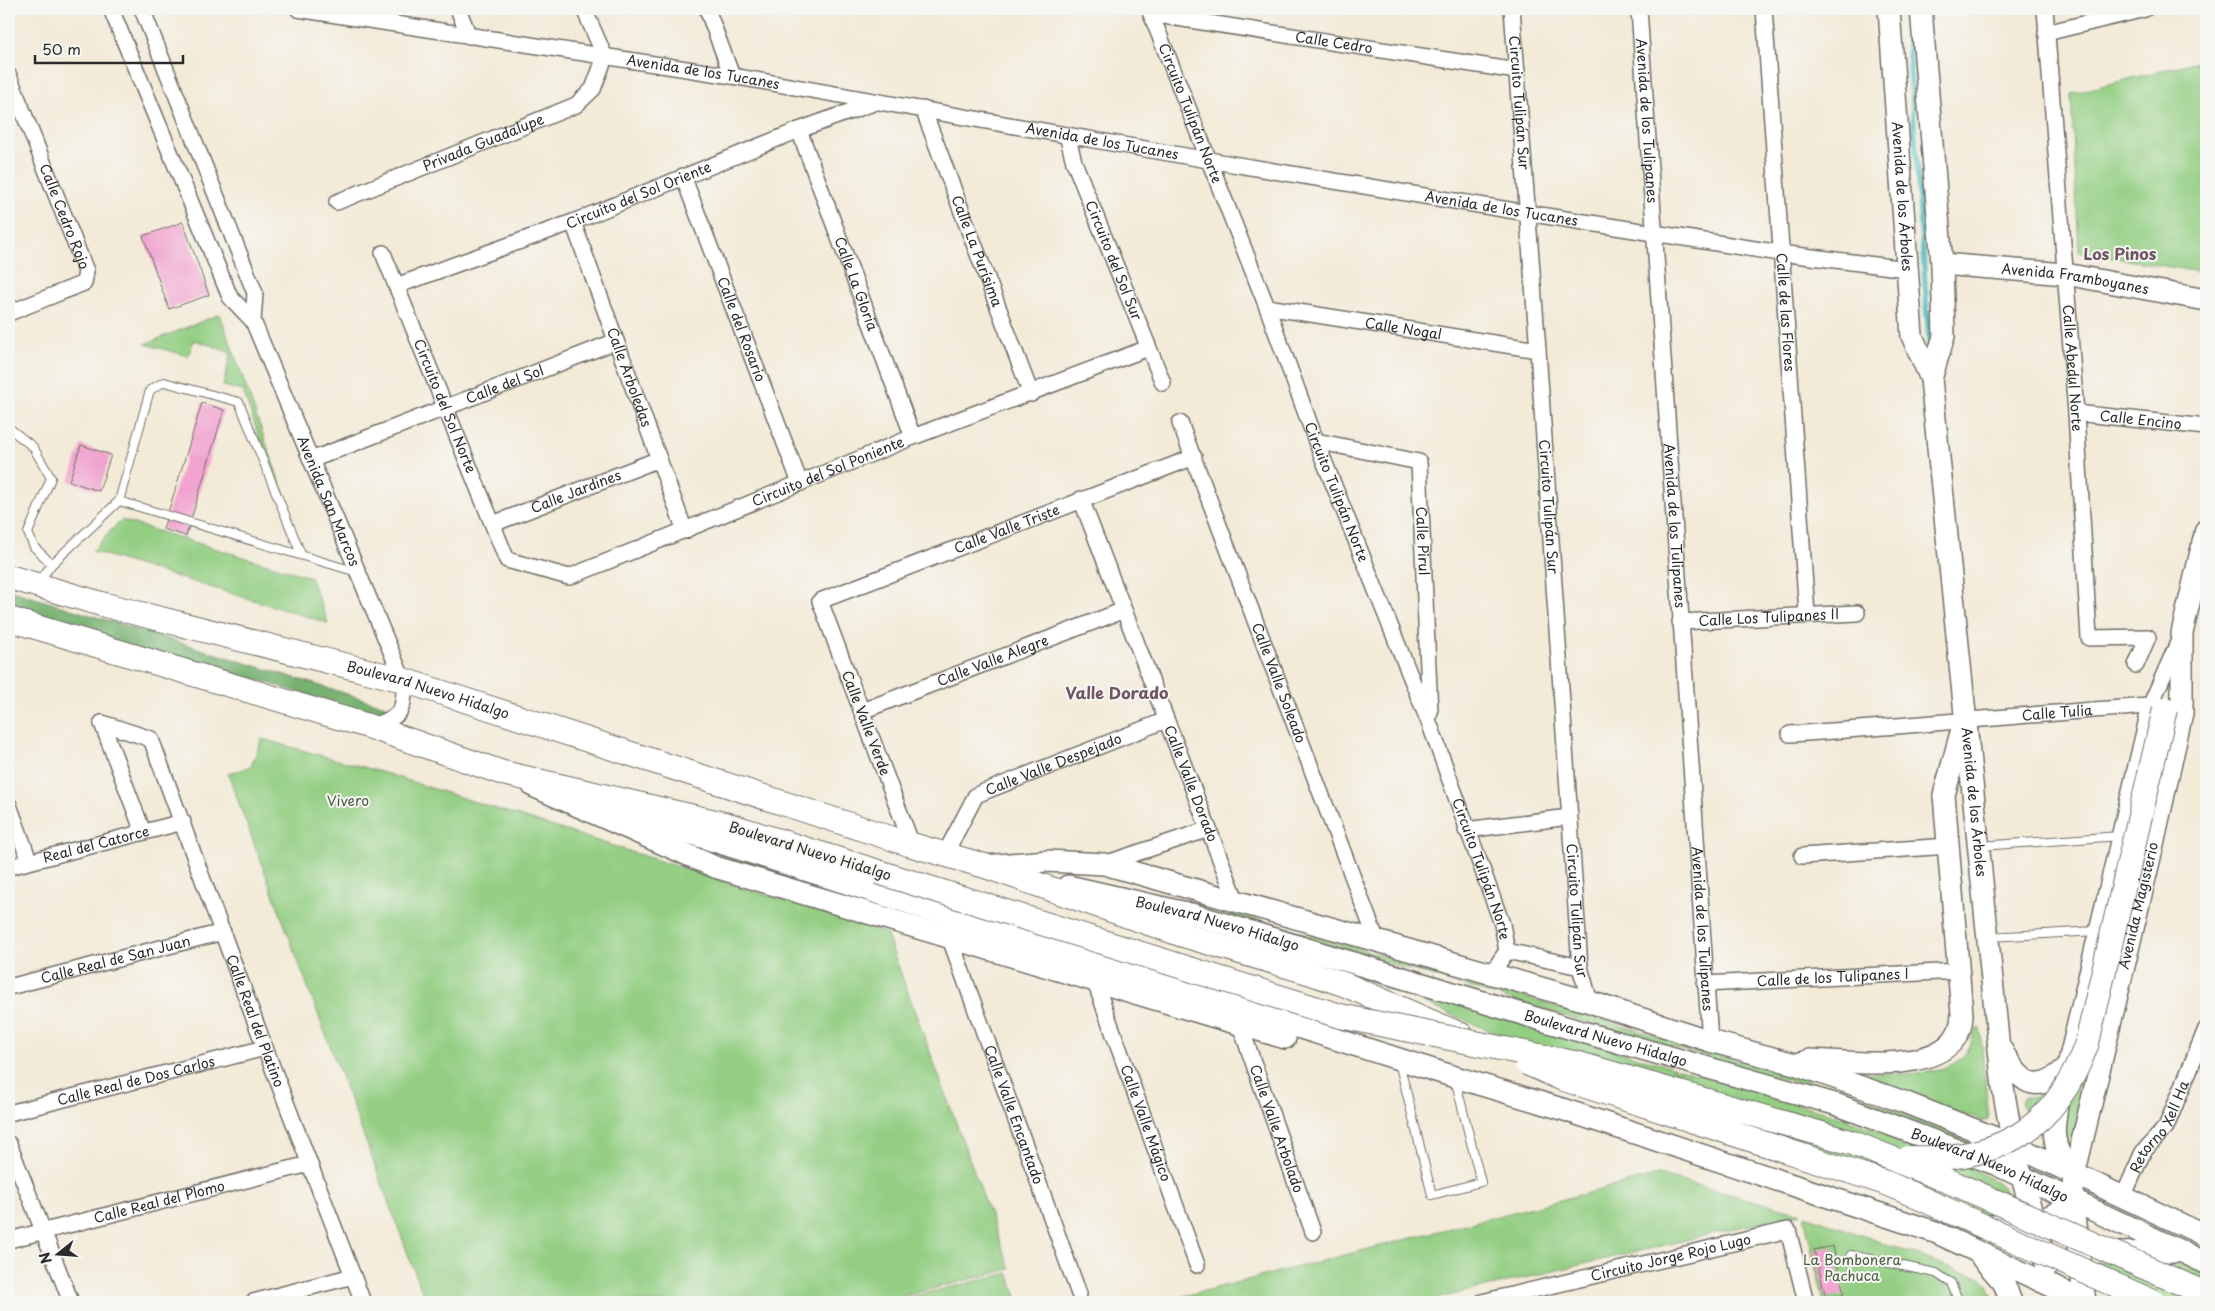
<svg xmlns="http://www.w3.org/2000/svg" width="2215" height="1311" viewBox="0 0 2215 1311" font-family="'Playpen Sans',sans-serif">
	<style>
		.green { fill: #93ce82; stroke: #5f7c56 }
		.forest { fill: #76b170; stroke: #506e4e }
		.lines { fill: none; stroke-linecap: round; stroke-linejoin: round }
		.stream { stroke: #4bbac0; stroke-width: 5.5 }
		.building { fill: #f1a3cf }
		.lane-casing { stroke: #716e67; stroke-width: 10 }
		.street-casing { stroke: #716e67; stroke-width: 18 }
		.secondary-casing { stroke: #716e67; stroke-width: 24 }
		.primary-casing { stroke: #716e67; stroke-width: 26 }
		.lane { stroke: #fff; stroke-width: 8 }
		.street { stroke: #fff; stroke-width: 15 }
		.secondary { stroke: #fff; stroke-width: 21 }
		.primary { stroke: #fff; stroke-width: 24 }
		.primary-bridge-casing { stroke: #716e67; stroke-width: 26; stroke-linecap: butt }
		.primary-bridge { stroke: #fff; stroke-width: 24 }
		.labels { text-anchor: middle; stroke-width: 4; stroke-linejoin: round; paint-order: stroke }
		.street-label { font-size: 14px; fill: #2b2b2b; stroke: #f6f6f2 }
		.park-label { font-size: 14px; fill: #4a5c45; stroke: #f6f6f2 }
		.quarter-label { font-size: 16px; font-weight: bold; fill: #705564; stroke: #f6f6f2 }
	</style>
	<rect width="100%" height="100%" fill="#f6f6f2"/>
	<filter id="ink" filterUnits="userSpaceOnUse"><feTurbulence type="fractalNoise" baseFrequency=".02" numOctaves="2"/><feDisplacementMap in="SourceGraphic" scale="10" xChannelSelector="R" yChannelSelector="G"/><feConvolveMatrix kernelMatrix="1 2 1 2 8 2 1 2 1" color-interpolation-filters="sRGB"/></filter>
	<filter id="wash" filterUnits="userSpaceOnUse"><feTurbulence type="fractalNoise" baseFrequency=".0096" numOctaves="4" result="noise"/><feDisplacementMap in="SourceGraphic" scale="20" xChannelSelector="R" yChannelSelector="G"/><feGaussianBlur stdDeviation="1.12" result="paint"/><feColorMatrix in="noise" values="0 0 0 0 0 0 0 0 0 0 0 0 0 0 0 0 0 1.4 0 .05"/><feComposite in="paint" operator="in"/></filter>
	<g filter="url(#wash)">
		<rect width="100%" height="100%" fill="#f3ead7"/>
		<path class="green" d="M2206 59V273L2079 252 2071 94Z
			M220 314 286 499 280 496 243 391 223 386 231 352 194 340 188 356 145 344Z
			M121 520 310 577 328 623 92 551Z
			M262 739 381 772 886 933 1010 1269 881 1302H426L228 774 251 766Z
			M1196 901 1841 1090 1974 1138 1979 1150 1902 1118 1839 1095 1578 1020 1195 905Z
			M1351 973 1832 1114 1913 1143 1972 1168 1998 1183 2010 1195 2012 1204C1994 1218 1964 1222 1941 1221L1872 1189Z
			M2108 1002 2068 1156 2061 1113Z
			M1980 1028 1989 1119 1982 1121 1836 1069C1871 1072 1949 1086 1969 1048 1972 1042 1973 1035 1975 1029Z
			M2023 1097H2046L2032 1132 2021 1101Z
			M1658 1175 1801 1213 1422 1302H1161Z
			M1806 1215 1980 1278 1988 1284 1994 1302H1824L1804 1217Z
			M2140 1260H2171L2206 1274V1302H2130L2090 1266 2102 1261Z
			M1008 1273 1019 1302H891Z"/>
		<path class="forest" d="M9 590 386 706 390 710 388 715 381 717 198 662 102 642 9 613Z"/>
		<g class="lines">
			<path class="stream" d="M1906 9 1930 354"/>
		</g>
		<g id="blocks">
			<path class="building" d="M183 222 209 295 169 309 143 236Z
				M202 403 224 410 186 536 163 529Z
				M81 445 111 455 99 491 69 481Z
				M1833 1246 1844 1294 1826 1298 1814 1250Z"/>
		</g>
	</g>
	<g filter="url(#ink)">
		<use href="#blocks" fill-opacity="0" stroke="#716e67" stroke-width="1"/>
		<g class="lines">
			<defs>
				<path id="lane" d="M9 428 33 447 51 478 28 533 34 547 52 564
					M119 501 150 390 164 382 239 402 301 554
					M38 583 52 564 119 501 357 572
					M1980 846 2120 836
					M1988 937 2097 931
					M1399 1062 1432 1195 1481 1182 1455 1079
					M1851 1255 1936 1273 1951 1283 1959 1302"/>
				<g id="street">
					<path id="s1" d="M111 9 230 297 253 321 403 680C407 711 399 719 370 726"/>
					<path d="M142 9 255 293 253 321"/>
					<path id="s2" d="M298 9 732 76 1208 160 1527 213 1780 253 1907 269"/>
					<path d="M458 9 469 36"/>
					<path d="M707 9 732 76"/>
					<path id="s3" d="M1149 9 1267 307 1316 441 1430 725 1502 924 1507 951 1491 974"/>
					<path id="s4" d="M1512 9 1538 350 1580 967 1590 1002"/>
					<path id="s5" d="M1639 9 1710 1041"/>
					<path id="s6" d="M1764 9 1807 614"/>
					<path id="s7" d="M2045 9 2076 413 2089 638 2148 637 2136 665"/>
					<path id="s8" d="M1151 14 1517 71"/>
					<path d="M2046 33 2145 9"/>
					<path id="s9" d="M9 76 86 271 84 283 9 313"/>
					<path id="s10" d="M923 109 1031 394"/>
					<path id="s11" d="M799 130 913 437"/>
					<path id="s12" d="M1067 135 1074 162 1163 383"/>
					<path id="s13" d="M683 176 800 483"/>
					<path id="s14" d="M337 202 576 105 593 89 605 57 584 9"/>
					<path id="s15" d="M573 222 685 531"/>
					<path id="s16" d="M383 253 507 560 569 577 913 437 1148 348"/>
					<path id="s17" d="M396 286 573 222 799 130 876 102"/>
					<path id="s18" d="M1267 307 1538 350"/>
					<path id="s19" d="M2076 413 2206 427"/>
					<path id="s20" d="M1180 423 1377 941"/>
					<path id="s21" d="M1316 441 1419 462 1430 713"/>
					<path id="s22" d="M311 460 614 342"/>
					<path id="s23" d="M1081 499 1236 900"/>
					<path id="s24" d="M493 524 659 459"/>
					<path id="s25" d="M1680 622 1857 613"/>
					<path id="s26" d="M862 711 1124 610"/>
					<path id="s27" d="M102 723 151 739 265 1048 363 1302"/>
					<path d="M102 723 143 832"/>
					<path id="s28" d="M1790 734C1910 726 2030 714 2150 706"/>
					<path d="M9 805 29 860"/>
					<path d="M1466 830 1569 817"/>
					<path id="s29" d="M912 845 820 601 1194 457"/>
					<path id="s30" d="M945 854 976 795 1166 720"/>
					<path d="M1802 856 1949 846"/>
					<path d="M1104 864 1209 829"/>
					<path id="s31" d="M9 867 183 822"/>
					<path id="s32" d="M949 936 1079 1294"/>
					<path d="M1507 951 1580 967"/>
					<path id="s33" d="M1095 982 1197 1265"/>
					<path id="s34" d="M1705 984 1959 971"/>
					<path id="s35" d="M9 987 223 932"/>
					<path id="s36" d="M1240 1025 1313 1232"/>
					<path d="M2064 1070 2150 706 2180 638"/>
					<path id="s37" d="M9 1113 265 1048"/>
					<path d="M9 1144 71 1302"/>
					<path id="s38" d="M2123 1197 2143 1152 2166 1127 2206 1029"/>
					<path id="s39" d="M9 1240 309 1164"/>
					<path d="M253 1302 353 1276"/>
					<path id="s40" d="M1482 1302 1788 1230 1806 1302"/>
				</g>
				<g id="secondary">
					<path id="s41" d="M1889 9 1912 336 1931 379 2003 1088 2013 1145 2047 1267"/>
					<path d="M1921 9 1942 264 1944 336 1931 379"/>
					<path id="s42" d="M1942 264 2065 274 2206 300"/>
					<path d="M533 786 715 867 1285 1038"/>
					<path d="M598 804 1455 1077 1562 1109 1935 1232 2086 1302"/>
					<path d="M985 866 1047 861 1104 864 1377 941 1590 1002 1710 1041 1795 1064 1904 1102 2013 1145 2206 1236"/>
					<path id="s43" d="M1068 886 1195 915 1572 1029 1838 1105 1995 1164 2206 1263"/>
					<path d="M2001 1049C2018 1078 2032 1098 2064 1070"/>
					<path d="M1801 1063 1810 1060C1853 1061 1961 1079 1962 1014L1944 795 1962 729"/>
					<path d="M2059 1095C2053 1126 2049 1147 2072 1173"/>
					<path d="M1980 1227C2012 1224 2048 1226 2072 1201"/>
					<path d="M2112 1253 2177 1252"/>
					<path d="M1982 1258 2004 1283 2011 1302"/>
					<path id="s44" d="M2085 1302 2072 1201 2074 1175 2151 853 2182 713V633L2206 530"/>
				</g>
				<g id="primary">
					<path id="s45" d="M9 577 105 605 403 680 912 845 985 866 1180 934 1308 972 1346 985 1461 1035"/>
					<path d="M9 619 368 726 503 773 728 825 878 872"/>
				</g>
			</defs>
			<use href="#lane" class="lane-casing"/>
			<use href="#street" class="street-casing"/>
			<use href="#secondary" class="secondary-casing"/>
			<use href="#primary" class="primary-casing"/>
			<use href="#lane" class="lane"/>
			<use href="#street" class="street"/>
			<use href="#secondary" class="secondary"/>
			<use href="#primary" class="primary"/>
			<defs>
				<path id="primary-bridge" d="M878 872 1340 1016 1579 1064 1853 1143 1958 1185 2206 1294
					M1527 1063 1561 1078 1889 1184 2153 1302
					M1908 1158C1998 1162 2056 1130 2087 1043L2165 709"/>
			</defs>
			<use href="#primary-bridge" class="primary-bridge-casing"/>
			<use href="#primary-bridge" class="primary-bridge"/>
		</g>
	</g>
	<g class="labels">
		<g class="street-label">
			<text dy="5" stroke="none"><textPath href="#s8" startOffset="185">Calle Cedro</textPath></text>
			<text dy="5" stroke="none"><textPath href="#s2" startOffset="410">Avenida de los Tucanes</textPath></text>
			<text dy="5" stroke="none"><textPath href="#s4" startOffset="94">Circuito Tulipán Sur</textPath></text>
			<text dy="5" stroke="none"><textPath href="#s3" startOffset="112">Circuito Tulipán Norte</textPath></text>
			<text dy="5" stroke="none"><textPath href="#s5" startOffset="112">Avenida de los Tulipanes</textPath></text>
			<text dy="5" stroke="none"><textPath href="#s2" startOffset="815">Avenida de los Tucanes</textPath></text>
			<text dy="5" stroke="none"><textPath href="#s14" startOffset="158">Privada Guadalupe</textPath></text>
			<text dy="5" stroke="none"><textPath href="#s17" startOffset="259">Circuito del Sol Oriente</textPath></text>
			<text dy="5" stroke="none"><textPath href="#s41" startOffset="188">Avenida de los Árboles</textPath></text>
			<text dy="5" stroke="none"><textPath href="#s2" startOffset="1220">Avenida de los Tucanes</textPath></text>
			<text dy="5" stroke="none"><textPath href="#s9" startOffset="151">Calle Cedro Rojo</textPath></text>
			<text dy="5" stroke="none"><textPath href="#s10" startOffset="152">Calle La Purísima</textPath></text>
			<text dy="5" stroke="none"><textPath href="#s12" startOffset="134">Circuito del Sol Sur</textPath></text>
			<text dy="5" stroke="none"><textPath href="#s42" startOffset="134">Avenida Framboyanes</textPath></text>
			<text dy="5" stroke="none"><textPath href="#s11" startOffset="164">Calle La Gloria</textPath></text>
			<text dy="5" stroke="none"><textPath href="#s6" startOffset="304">Calle de las Flores</textPath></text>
			<text dy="5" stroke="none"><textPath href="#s13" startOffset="164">Calle del Rosario</textPath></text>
			<text dy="5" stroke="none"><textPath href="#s18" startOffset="138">Calle Nogal</textPath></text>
			<text dy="5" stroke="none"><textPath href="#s7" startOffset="360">Calle Abedul Norte</textPath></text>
			<text dy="5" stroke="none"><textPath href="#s15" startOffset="165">Calle Arboledas</textPath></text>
			<text dy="5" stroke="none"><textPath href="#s22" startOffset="208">Calle del Sol</textPath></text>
			<text dy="5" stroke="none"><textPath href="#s16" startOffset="165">Circuito del Sol Norte</textPath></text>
			<text dy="5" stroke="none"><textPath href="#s19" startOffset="65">Calle Encino</textPath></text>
			<text dy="5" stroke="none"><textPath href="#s16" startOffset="675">Circuito del Sol Poniente</textPath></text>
			<text dy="5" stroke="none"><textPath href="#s24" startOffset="89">Calle Jardines</textPath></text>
			<text dy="5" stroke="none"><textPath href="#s3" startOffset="518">Circuito Tulipán Norte</textPath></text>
			<text dy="5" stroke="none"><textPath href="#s1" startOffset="540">Avenida San Marcos</textPath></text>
			<text dy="5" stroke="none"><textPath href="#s4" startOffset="499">Circuito Tulipán Sur</textPath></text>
			<text dy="5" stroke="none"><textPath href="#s5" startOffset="518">Avenida de los Tulipanes</textPath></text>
			<text dy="5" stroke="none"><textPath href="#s29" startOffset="461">Calle Valle Triste</textPath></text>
			<text dy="5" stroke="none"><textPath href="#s21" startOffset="184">Calle Pirul</textPath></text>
			<text dy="5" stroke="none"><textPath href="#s25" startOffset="89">Calle Los Tulipanes II</textPath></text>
			<text dy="5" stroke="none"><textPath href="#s26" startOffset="140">Calle Valle Alegre</textPath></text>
			<text dy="5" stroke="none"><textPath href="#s20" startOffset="278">Calle Valle Soleado</textPath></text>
			<text dy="5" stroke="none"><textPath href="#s45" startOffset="434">Boulevard Nuevo Hidalgo</textPath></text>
			<text dy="5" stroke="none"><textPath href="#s28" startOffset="268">Calle Tulia</textPath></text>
			<text transform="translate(866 723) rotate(69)" y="5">Calle Valle Verde</text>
			<text dy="5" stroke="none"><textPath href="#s30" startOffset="150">Calle Valle Despejado</textPath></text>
			<text dy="5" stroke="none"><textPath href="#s23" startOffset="305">Calle Valle Dorado</textPath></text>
			<text dy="5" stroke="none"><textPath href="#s41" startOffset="800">Avenida de los Árboles</textPath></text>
			<text dy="5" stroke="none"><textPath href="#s31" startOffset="90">Real del Catorce</textPath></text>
			<text transform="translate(810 851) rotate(17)" y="5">Boulevard Nuevo Hidalgo</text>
			<text dy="5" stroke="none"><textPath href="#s3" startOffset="922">Circuito Tulipán Norte</textPath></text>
			<text dy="5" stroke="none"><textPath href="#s44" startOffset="405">Avenida Magisterio</textPath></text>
			<text dy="5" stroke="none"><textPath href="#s4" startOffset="904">Circuito Tulipán Sur</textPath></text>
			<text dy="5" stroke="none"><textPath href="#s43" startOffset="154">Boulevard Nuevo Hidalgo</textPath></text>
			<text dy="5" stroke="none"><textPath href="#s5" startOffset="922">Avenida de los Tulipanes</textPath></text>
			<text dy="5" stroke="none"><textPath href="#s35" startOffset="110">Calle Real de San Juan</textPath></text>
			<text dy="5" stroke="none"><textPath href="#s34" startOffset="128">Calle de los Tulipanes I</textPath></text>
			<text dy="5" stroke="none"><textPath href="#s27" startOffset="352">Calle Real del Platino</textPath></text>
			<text dy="5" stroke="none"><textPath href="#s43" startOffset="559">Boulevard Nuevo Hidalgo</textPath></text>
			<text dy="5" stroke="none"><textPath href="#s37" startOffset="131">Calle Real de Dos Carlos</textPath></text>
			<text dy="5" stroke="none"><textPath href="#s32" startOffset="190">Calle Valle Encantado</textPath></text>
			<text dy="5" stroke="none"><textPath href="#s33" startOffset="150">Calle Valle Mágico</textPath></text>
			<text dy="5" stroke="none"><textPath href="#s38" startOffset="80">Retorno Xell Ha</textPath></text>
			<text dy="5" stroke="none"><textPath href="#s36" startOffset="110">Calle Valle Arbolado</textPath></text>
			<text dy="5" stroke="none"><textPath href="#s43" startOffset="964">Boulevard Nuevo Hidalgo</textPath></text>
			<text dy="5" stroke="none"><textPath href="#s39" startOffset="155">Calle Real del Plomo</textPath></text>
			<text dy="5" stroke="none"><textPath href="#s40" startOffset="194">Circuito Jorge Rojo Lugo</textPath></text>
		</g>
		<g class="park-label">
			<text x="348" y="806">Vivero</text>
			<text x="1852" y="1265">La Bombonera<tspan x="1852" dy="16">Pachuca</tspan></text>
		</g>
		<g class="quarter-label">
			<text x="2120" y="260">Los Pinos</text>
			<text x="1117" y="699">Valle Dorado</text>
		</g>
	</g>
	<rect width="2215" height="1311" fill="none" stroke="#f6f6f2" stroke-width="30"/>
	<g transform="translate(58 1254) rotate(253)" stroke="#f6f6f2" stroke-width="4" paint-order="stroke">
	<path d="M0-4L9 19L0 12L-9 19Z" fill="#2b2b2b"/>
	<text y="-8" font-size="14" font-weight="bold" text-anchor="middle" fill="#2b2b2b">N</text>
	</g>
	<path d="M35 55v8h148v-8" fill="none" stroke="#2b2b2b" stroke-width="2.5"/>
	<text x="42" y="55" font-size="15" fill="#2b2b2b" stroke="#f6f6f2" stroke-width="4" paint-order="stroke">50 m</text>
</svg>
